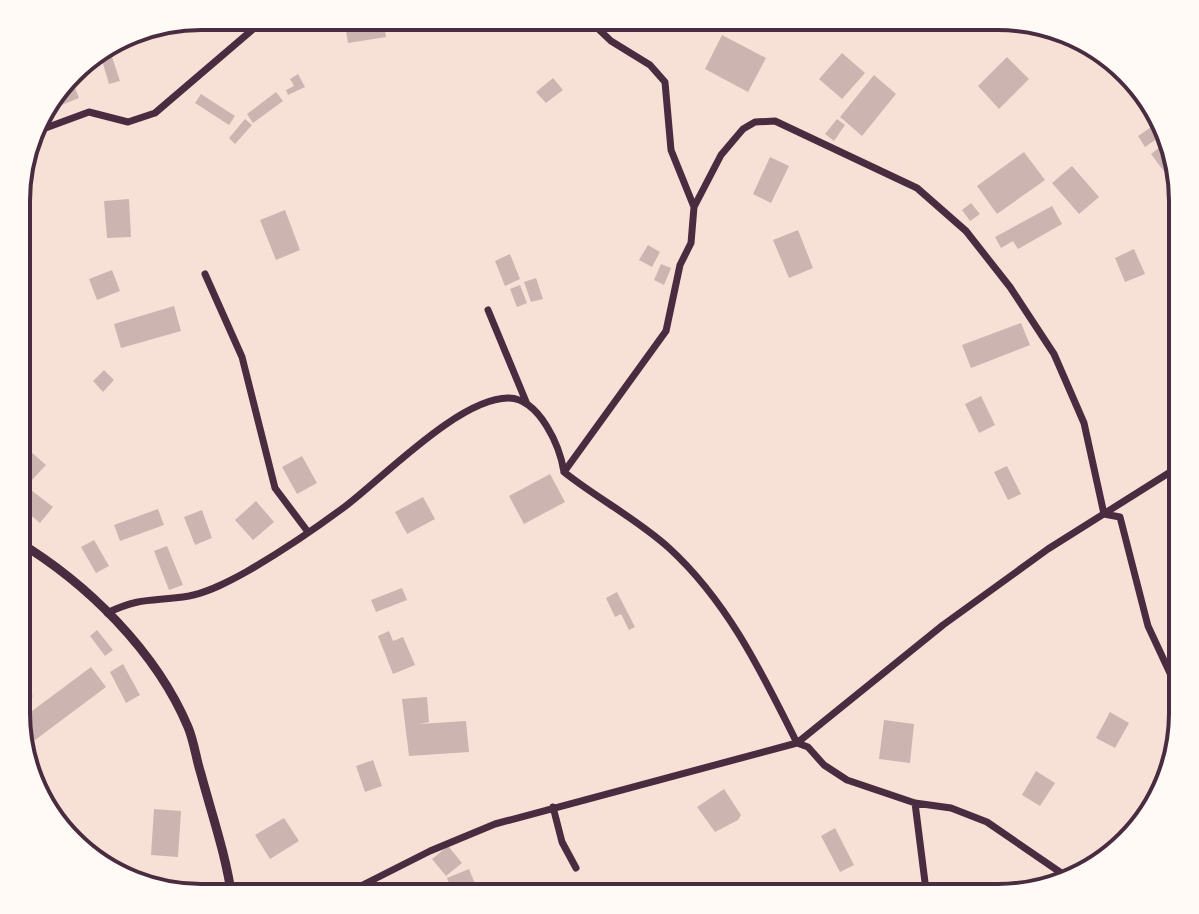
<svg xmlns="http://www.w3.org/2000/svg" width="1199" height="914" viewBox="0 0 1199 914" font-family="'Space Grotesk',sans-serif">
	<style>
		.building { fill: #ccb4b1 }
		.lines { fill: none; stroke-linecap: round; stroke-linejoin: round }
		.minor { stroke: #4a2c40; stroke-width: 7 }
		.tertiary { stroke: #4a2c40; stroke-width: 9 }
		.rim { fill: none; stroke: #4a2c40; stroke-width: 4 }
	</style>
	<rect width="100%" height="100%" fill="#f7e1d7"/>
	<path class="building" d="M384 23 386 37 348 43 345 24Z
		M722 35 766 58 748 92 705 69Z
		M108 45 120 81 109 84 99 50Z
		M842 53 865 73 842 99 819 79Z
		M1007 57 1029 79 999 109 978 86Z
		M298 74 305 87 288 95 286 90 294 86 290 79Z
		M874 75 896 94 862 136 840 117Z
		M71 77 79 98 54 108 50 98Z
		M553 78 563 90 546 103 536 92Z
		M276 92 283 101 253 123 247 114Z
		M201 94 235 116 229 125 195 103Z
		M245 119 252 125 235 144 229 138Z
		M837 119 845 125 834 141 825 134Z
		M1160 121 1167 132 1145 147 1138 136Z
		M1169 140 1177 173 1169 178 1151 154Z
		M1024 152 1045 180 997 214 977 186Z
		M770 157 789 166 771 203 753 194Z
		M1072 166 1099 197 1079 214 1052 183Z
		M129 199 131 237 107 238 104 201Z
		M971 203 980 214 970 221 962 210Z
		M1052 206 1062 224 1018 249 1013 241 1001 248 995 237Z
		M285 210 300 250 276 260 260 220Z
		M798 230 813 268 789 278 773 240Z
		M648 245 660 252 652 267 639 260Z
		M1134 249 1145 274 1125 282 1115 258Z
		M510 254 520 279 505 286 495 261Z
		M661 264 671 268 664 285 654 280Z
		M112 270 120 291 97 300 89 279Z
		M536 278 543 299 531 302 524 282Z
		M520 285 527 303 517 307 510 289Z
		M174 306 181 331 121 348 114 324Z
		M1021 323 1030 345 971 368 962 345Z
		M104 370 114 380 103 392 93 381Z
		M981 396 995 425 979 433 965 404Z
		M31 452 46 465 31 481 17 467Z
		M302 456 317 483 297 494 282 467Z
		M1007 466 1021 494 1008 500 994 472Z
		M550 474 565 502 524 524 509 496Z
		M31 490 53 507 40 523 19 505Z
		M423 497 435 519 407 534 395 512Z
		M256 501 274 522 253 540 235 520Z
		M158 509 164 525 120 541 114 525Z
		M202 510 212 538 195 545 184 517Z
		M94 540 109 566 96 573 81 547Z
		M167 546 183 585 169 590 154 551Z
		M402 588 407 600 376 612 371 600Z
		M617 592 635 627 629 630 621 614 615 617 606 598Z
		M97 630 113 650 105 656 90 636Z
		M389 631 393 641 403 637 415 665 393 674 378 636Z
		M123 664 140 695 126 703 110 672Z
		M91 667 106 687 23 749 16 723Z
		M17 681 33 696 22 707 16 702Z
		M427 697 429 722 419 724 466 721 469 752 409 756 402 699Z
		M1110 712 1129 723 1115 748 1096 738Z
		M884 720 914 724 910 763 879 759Z
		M373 760 382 786 365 792 356 766Z
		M1036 771 1055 783 1040 806 1022 795Z
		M724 789 741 815 738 820 715 832 697 807Z
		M154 809 181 811 178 857 151 855Z
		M284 818 299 841 270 859 255 835Z
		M835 828 854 865 840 872 821 836Z
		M448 846 462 863 446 876 432 859Z
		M469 869 478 891 455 898 447 878Z
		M209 883 210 895 192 896 191 884Z"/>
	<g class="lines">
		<path class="minor" d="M590 21 611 41 650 65 665 82 671 150 694 207
			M32 133 89 112 128 122 155 113 258 25
			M205 274 242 357 275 488 308 532
			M488 310 527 404
			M564 472 666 331 680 265 691 243 694 207 721 155 743 129 755 122 775 121 917 188 966 231 1010 287 1054 354 1084 423 1104 514 1120 517 1148 626 1183 701
			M107 613C143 596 153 602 189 596 209 592 228 582 246 572 279 553 312 531 343 508 382 479 460 397 509 398 540 399 560 447 564 472 598 499 637 519 669 548 728 602 762 673 797 743L808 747 824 765 847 780 915 803 951 808 987 822 1073 881
			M915 803 927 898
			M553 807 562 842 576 868
			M337 898 430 851 495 824 797 743 943 625 1048 549 1183 464"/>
		<path class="tertiary" d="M17 541C87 583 156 651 188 727 194 741 196 759 201 774 212 815 226 855 232 898"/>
	</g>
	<path d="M0 0H1199V914H0ZM201 30H998A171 171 0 0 1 1169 201V713A171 171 0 0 1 998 884H201A171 171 0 0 1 30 713V201A171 171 0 0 1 201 30Z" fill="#fffaf5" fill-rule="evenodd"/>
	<path class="rim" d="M201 30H998A171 171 0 0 1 1169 201V713A171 171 0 0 1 998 884H201A171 171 0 0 1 30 713V201A171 171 0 0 1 201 30Z"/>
</svg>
